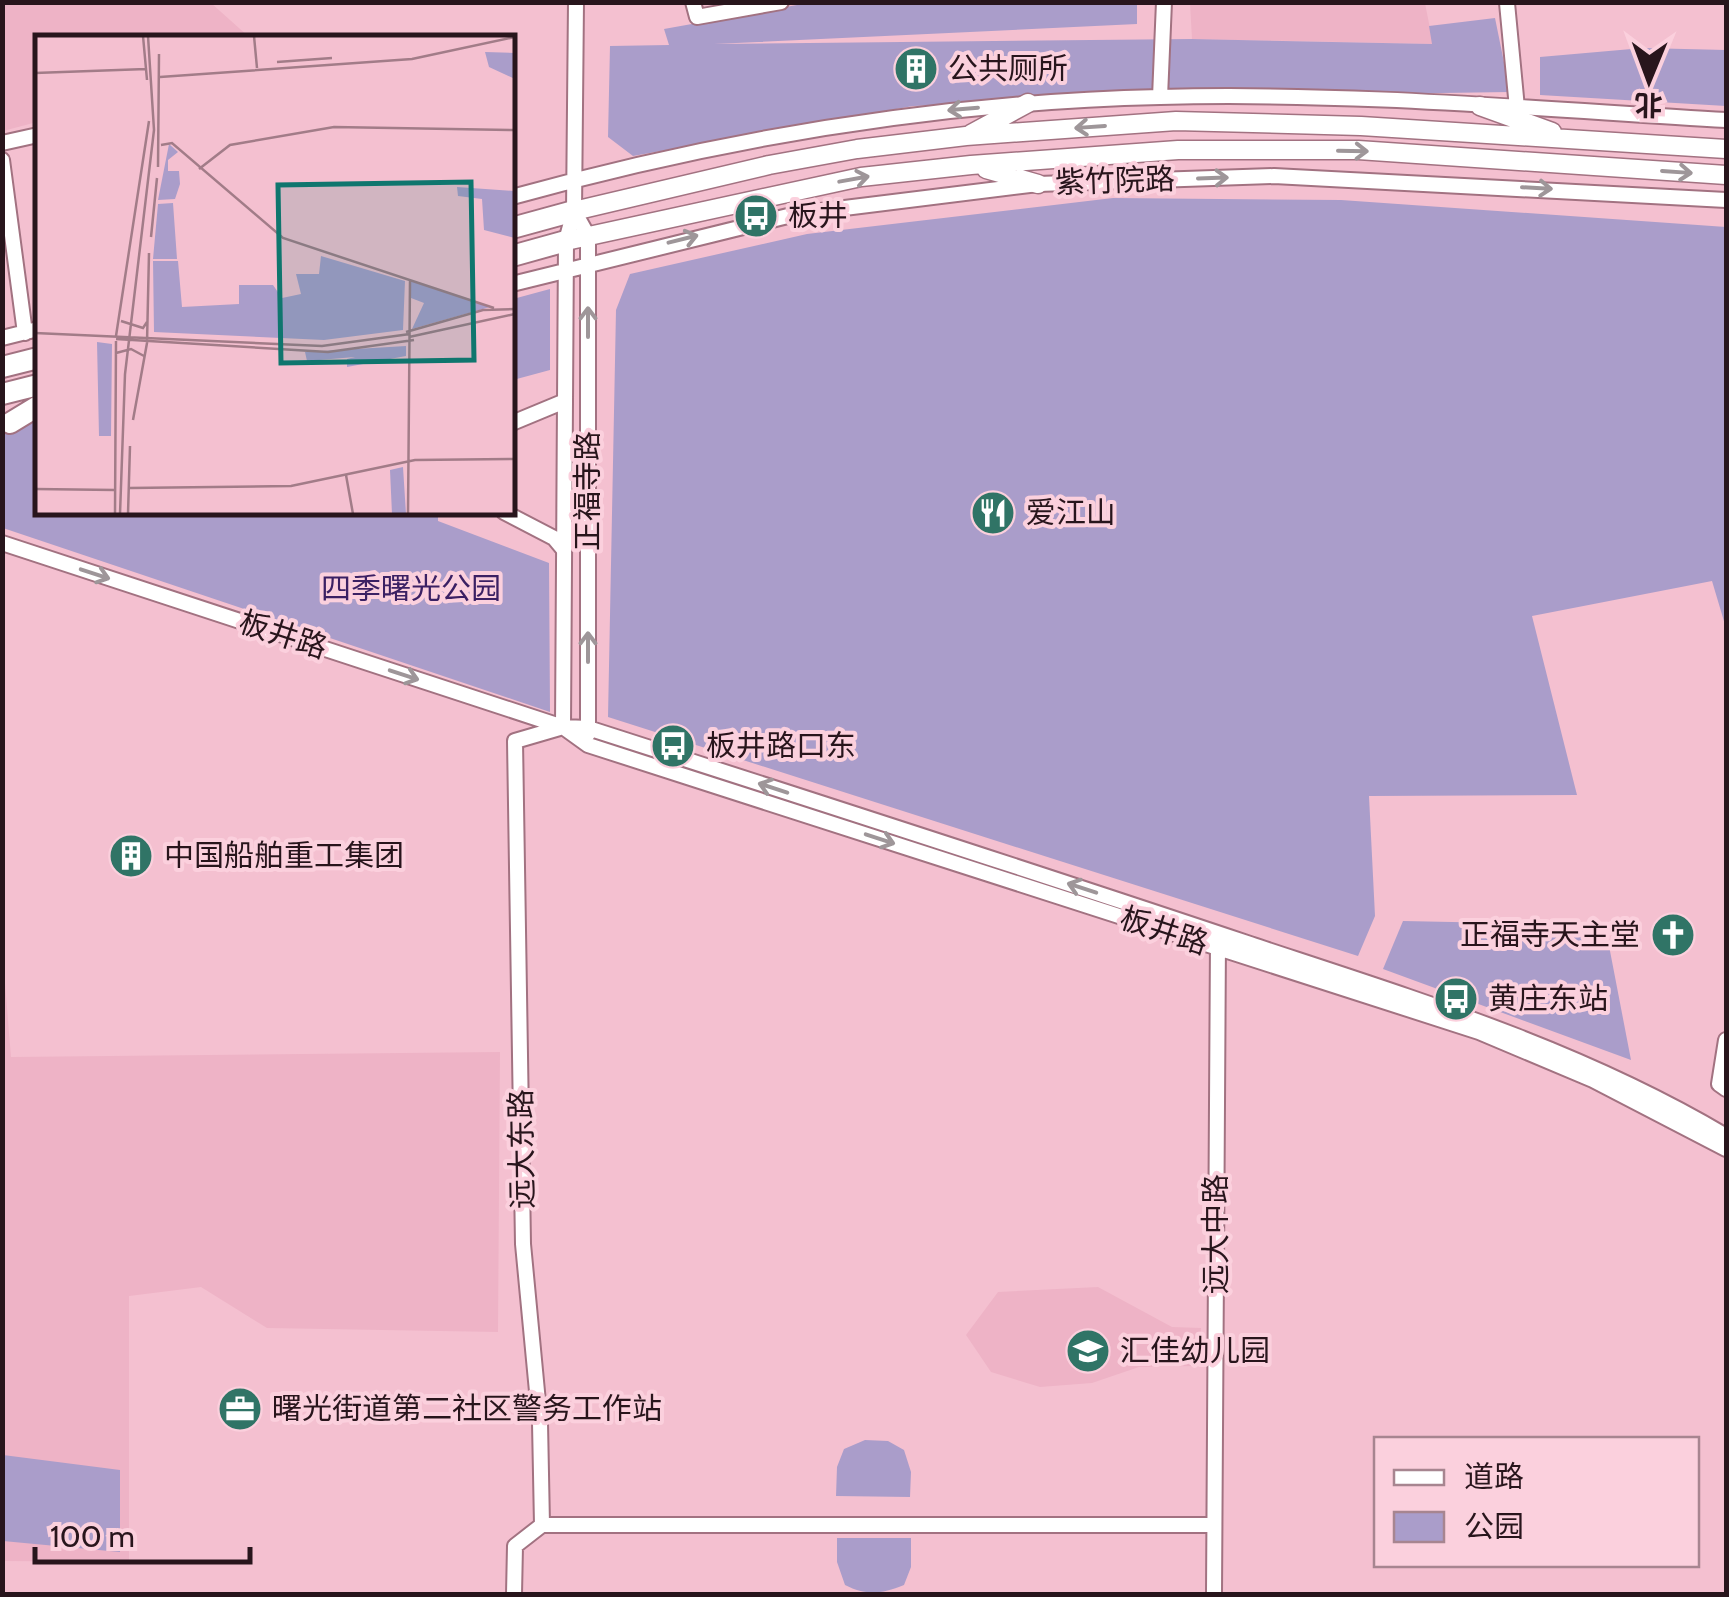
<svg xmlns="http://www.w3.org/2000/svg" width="1729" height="1597" viewBox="0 0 1729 1597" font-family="Cabin,'Noto Sans SC',sans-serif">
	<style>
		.built { fill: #eeb3c6 }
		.green { fill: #aa9dca }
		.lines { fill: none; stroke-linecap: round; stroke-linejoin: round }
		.minor-casing { stroke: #a27281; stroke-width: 18 }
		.major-casing { stroke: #a27281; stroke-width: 21 }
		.highway-casing { stroke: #a27281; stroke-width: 24 }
		.minor { stroke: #fff; stroke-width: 14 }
		.major { stroke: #fff; stroke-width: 18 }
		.highway { stroke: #fff; stroke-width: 20 }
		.oneway { stroke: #9e9699 }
		.labels { text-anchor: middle; stroke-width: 8; stroke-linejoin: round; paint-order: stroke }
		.poi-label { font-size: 30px; fill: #28151c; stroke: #fbd0dd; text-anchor: start }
		.street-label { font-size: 30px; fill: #28151c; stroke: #fbd0dd }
		.park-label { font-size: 30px; fill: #3b2063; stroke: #fbd0dd }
		.inset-road { fill: none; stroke: #a27c88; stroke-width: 2.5 }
		.view { fill: #0f766e; fill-opacity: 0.15; stroke: #0f766e; stroke-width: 5 }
		.inset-edge { fill: none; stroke: #28151c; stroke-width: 5 }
	</style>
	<rect width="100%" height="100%" fill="#f4c0d0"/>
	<path class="built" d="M3 2 211 3 249 37 38 38 37 122 3 131Z
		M1190 3H1425L1433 44 1192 39Z
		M2 946 11 1057 500 1052 498 1332 267 1328 201 1287 129 1296V1562L3 1561Z
		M1098 1287 1172 1327 1201 1328 1197 1366 1139 1367 1092 1383 1040 1387 991 1372 966 1335 998 1292Z"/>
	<path class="green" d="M808 3H1137V24L714 44 1192 39 1432 44 1429 26 1495 18 1510 92 1160 97 913 106 633 156 608 137 610 46 669 45 664 29Z
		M1643 48 1726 50V106L1540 95V57Z
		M1113 198 1341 200 1726 227V628L1712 581 1532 616 1577 795 1369 796 1375 916 1358 956 608 717 616 310 630 274 807 234Z
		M550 289V370L513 380V299Z
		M37 419 38 512 438 513V521L549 563 550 712 3 528 2 428Z
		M1403 921 1605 925 1631 1060 1383 969Z
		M865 1440 888 1441 904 1450 911 1472 910 1497 836 1496 837 1467 844 1449Z
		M3 1455 120 1470V1552L3 1541Z
		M837 1538H911V1567L904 1585C881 1594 867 1596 845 1585L837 1562Z"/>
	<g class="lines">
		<defs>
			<path id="minor" d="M693 2 697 17 781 2
				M1507 3 1517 108
				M1160 97 1164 2
				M2 143 38 135
				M2 160 25 333
				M512 197C724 138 941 102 1160 97 1349 92 1538 109 1726 120
				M574 211 588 236V734
				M512 284 796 214 1038 184 1274 176 1726 200
				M2 338 38 329
				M512 423 565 401
				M504 512 554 538 564 550
				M2 543 563 727 588 745 1479 1032 1593 1080 1726 1149
				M563 727 566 241 574 211 576 2
				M1726 1040 1719 1084 1726 1089
				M542 1525H1214
				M514 1594 515 1546 542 1525 540 1423 523 1244 515 741 563 727 588 728C809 799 1030 870 1250 944 1413 998 1578 1048 1726 1136
				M1214 1594 1218 940"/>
			<path id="major" d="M1480 106 1552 132
				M971 134 1028 103
				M986 169 1038 184
				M574 211 769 165 857 149 966 136 1176 121 1361 126 1726 149
				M566 241 861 177 971 165 1178 150H1358L1726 175"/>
			<path id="highway" d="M512 228 574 211
				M512 256 566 241
				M2 367 38 358
				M2 394 38 385
				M10 423 38 406"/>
		</defs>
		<use href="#minor" class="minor-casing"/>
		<use href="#major" class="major-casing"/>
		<use href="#highway" class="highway-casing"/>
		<use href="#minor" class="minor"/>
		<use href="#major" class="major"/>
		<use href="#highway" class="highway"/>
	</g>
	<defs><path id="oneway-shaft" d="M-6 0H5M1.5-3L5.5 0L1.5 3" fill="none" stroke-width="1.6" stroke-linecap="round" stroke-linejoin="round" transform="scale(2.5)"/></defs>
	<g class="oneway">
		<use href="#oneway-shaft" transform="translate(963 109) rotate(175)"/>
		<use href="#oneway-shaft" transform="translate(1090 127) rotate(176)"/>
		<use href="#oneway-shaft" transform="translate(1353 151) rotate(1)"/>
		<use href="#oneway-shaft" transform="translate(1677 172) rotate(4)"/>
		<use href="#oneway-shaft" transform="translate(1213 178) rotate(-2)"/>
		<use href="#oneway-shaft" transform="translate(854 179) rotate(-10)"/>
		<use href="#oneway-shaft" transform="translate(1537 188) rotate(3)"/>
		<use href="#oneway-shaft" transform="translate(683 239) rotate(-14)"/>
		<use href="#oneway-shaft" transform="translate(588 322) rotate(-90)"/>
		<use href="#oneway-shaft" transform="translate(95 574) rotate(18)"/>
		<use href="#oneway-shaft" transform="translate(588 647) rotate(-90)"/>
		<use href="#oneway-shaft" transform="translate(404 675) rotate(18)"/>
		<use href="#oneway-shaft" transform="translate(773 788) rotate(-162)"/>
		<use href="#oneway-shaft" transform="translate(880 839) rotate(18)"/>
		<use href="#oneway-shaft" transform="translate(1082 888) rotate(-162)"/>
	</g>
	<defs>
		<symbol id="building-disc" viewBox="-11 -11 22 22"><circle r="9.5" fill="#307466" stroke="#fbd0dd"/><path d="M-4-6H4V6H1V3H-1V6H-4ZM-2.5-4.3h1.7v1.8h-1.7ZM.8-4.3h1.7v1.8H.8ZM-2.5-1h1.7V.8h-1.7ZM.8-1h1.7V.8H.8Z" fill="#fff"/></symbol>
		<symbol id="bus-disc" viewBox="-11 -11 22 22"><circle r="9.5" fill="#307466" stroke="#fbd0dd"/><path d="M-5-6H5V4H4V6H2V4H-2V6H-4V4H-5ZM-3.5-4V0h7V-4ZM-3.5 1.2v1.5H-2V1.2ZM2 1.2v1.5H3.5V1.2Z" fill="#fff"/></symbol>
		<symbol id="restaurant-disc" viewBox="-11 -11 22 22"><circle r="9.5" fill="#307466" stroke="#fbd0dd"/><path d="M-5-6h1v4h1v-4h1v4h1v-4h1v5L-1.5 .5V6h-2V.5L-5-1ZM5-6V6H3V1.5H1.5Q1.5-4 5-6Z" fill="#fff"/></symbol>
		<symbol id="church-disc" viewBox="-11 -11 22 22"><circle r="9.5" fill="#307466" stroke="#fbd0dd"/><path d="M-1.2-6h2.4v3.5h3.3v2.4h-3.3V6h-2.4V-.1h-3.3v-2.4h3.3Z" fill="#fff"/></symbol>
		<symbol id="school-disc" viewBox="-11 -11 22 22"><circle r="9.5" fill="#307466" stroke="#fbd0dd"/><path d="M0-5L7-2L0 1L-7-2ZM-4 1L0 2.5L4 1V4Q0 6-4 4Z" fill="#fff"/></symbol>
		<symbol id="office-disc" viewBox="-11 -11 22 22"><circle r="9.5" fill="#307466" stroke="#fbd0dd"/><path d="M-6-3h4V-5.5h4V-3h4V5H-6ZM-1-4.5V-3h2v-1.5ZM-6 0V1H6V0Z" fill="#fff"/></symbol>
	</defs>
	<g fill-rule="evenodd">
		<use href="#building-disc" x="891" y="44" width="50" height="50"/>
		<use href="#bus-disc" x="731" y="191" width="50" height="50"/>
		<use href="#restaurant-disc" x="968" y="488" width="50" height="50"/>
		<use href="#bus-disc" x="648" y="721" width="50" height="50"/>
		<use href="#building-disc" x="106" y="831" width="50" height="50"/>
		<use href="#church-disc" x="1648" y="910" width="50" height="50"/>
		<use href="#bus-disc" x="1431" y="974" width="50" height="50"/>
		<use href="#school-disc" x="1063" y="1326" width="50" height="50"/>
		<use href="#office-disc" x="215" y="1384" width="50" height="50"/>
	</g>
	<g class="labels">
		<g class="poi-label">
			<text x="948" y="79">公共厕所</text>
			<text x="788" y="226">板井</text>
			<text x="1026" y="523">爱江山</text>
			<text x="706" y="756">板井路口东</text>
			<text x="164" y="866">中国船舶重工集团</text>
			<text x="1640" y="945" text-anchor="end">正福寺天主堂</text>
			<text x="1488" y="1009">黄庄东站</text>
			<text x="1120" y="1361">汇佳幼儿园</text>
			<text x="272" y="1419">曙光街道第二社区警务工作站</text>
		</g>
		<g class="street-label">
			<text transform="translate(1115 181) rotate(-2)" y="10">紫竹院路</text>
			<text transform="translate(588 491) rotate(-90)" y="10">正福寺路</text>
			<text transform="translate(283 635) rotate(18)" y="10">板井路</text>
			<text transform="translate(1164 931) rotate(18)" y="10">板井路</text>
			<text transform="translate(522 1149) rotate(-91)" y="10">远大东路</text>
			<text transform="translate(1216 1234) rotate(-90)" y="10">远大中路</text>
		</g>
		<g class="park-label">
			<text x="411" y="599">四季曙光公园</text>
		</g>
	</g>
	<g transform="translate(35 35)">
		<rect width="480" height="480" fill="#f4c0d0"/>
		<path d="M450 17 480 18V44L454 32ZM134 109 143 117 133 125V136H144L145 149 140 164 123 165ZM422 152 479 156 480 203 449 195 447 164 423 161ZM138 168 142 224H118L123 169ZM286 221 370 246 368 295 289 305 119 297 118 226H143L147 272 204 269V250H238L247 263 266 259 261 239H284ZM376 246 455 272 377 294 389 268 376 263ZM62 307 77 309 76 401H64ZM371 311V321L312 332V324L320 322 272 326 270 317ZM368 432 371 479H357L355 435Z" fill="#aa9dca"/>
		<path class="inset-road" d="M108 1 112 45M219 1 222 33M242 27 297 23M0 38 111 34M125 42 377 24 480 2M126 110 137 108 248 203 459 273M123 132 124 19M164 134 195 110 299 92 480 95M116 202 122 143M86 286 108 293 112 287M480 289V323M371 297 448 275 480 274M0 298 287 311 375 299M81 301 114 86M374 302 480 279M81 304 293 317 379 305M81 318 96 314 109 321M98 385 112 308 114 218M311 440 318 479M94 453 256 451 380 425 480 424M0 454 80 455M80 479 81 306M85 479 90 339 119 95 113 1M93 479 95 411M373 479 375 245"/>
		<path class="view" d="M436 147 439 325 246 328 243 150Z"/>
		<rect width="480" height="480" class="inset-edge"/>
	</g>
	<rect width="1729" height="1597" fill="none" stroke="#28151c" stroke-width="10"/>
	<rect x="1374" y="1437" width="325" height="130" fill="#fbd0dd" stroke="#a78590" stroke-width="2.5"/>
	<rect x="1394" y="1470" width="50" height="15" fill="#ffffff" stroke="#a78590" stroke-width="2.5"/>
	<text x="1464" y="1487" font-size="30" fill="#28151c">道路</text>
	<rect x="1394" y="1512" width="50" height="30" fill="#aa9dca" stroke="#a78590" stroke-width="2.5"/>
	<text x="1464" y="1537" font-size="30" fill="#28151c">公园</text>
	<g transform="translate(1649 80) rotate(181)" stroke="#fbd0dd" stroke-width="8" paint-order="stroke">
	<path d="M0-8L18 38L0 25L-18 38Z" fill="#28151c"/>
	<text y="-15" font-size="28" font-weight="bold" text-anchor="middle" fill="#28151c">北</text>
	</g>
	<path d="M35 1547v15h215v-15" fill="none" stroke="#28151c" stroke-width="5"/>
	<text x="50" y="1547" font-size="30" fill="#28151c" stroke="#fbd0dd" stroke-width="8" paint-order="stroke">100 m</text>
</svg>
